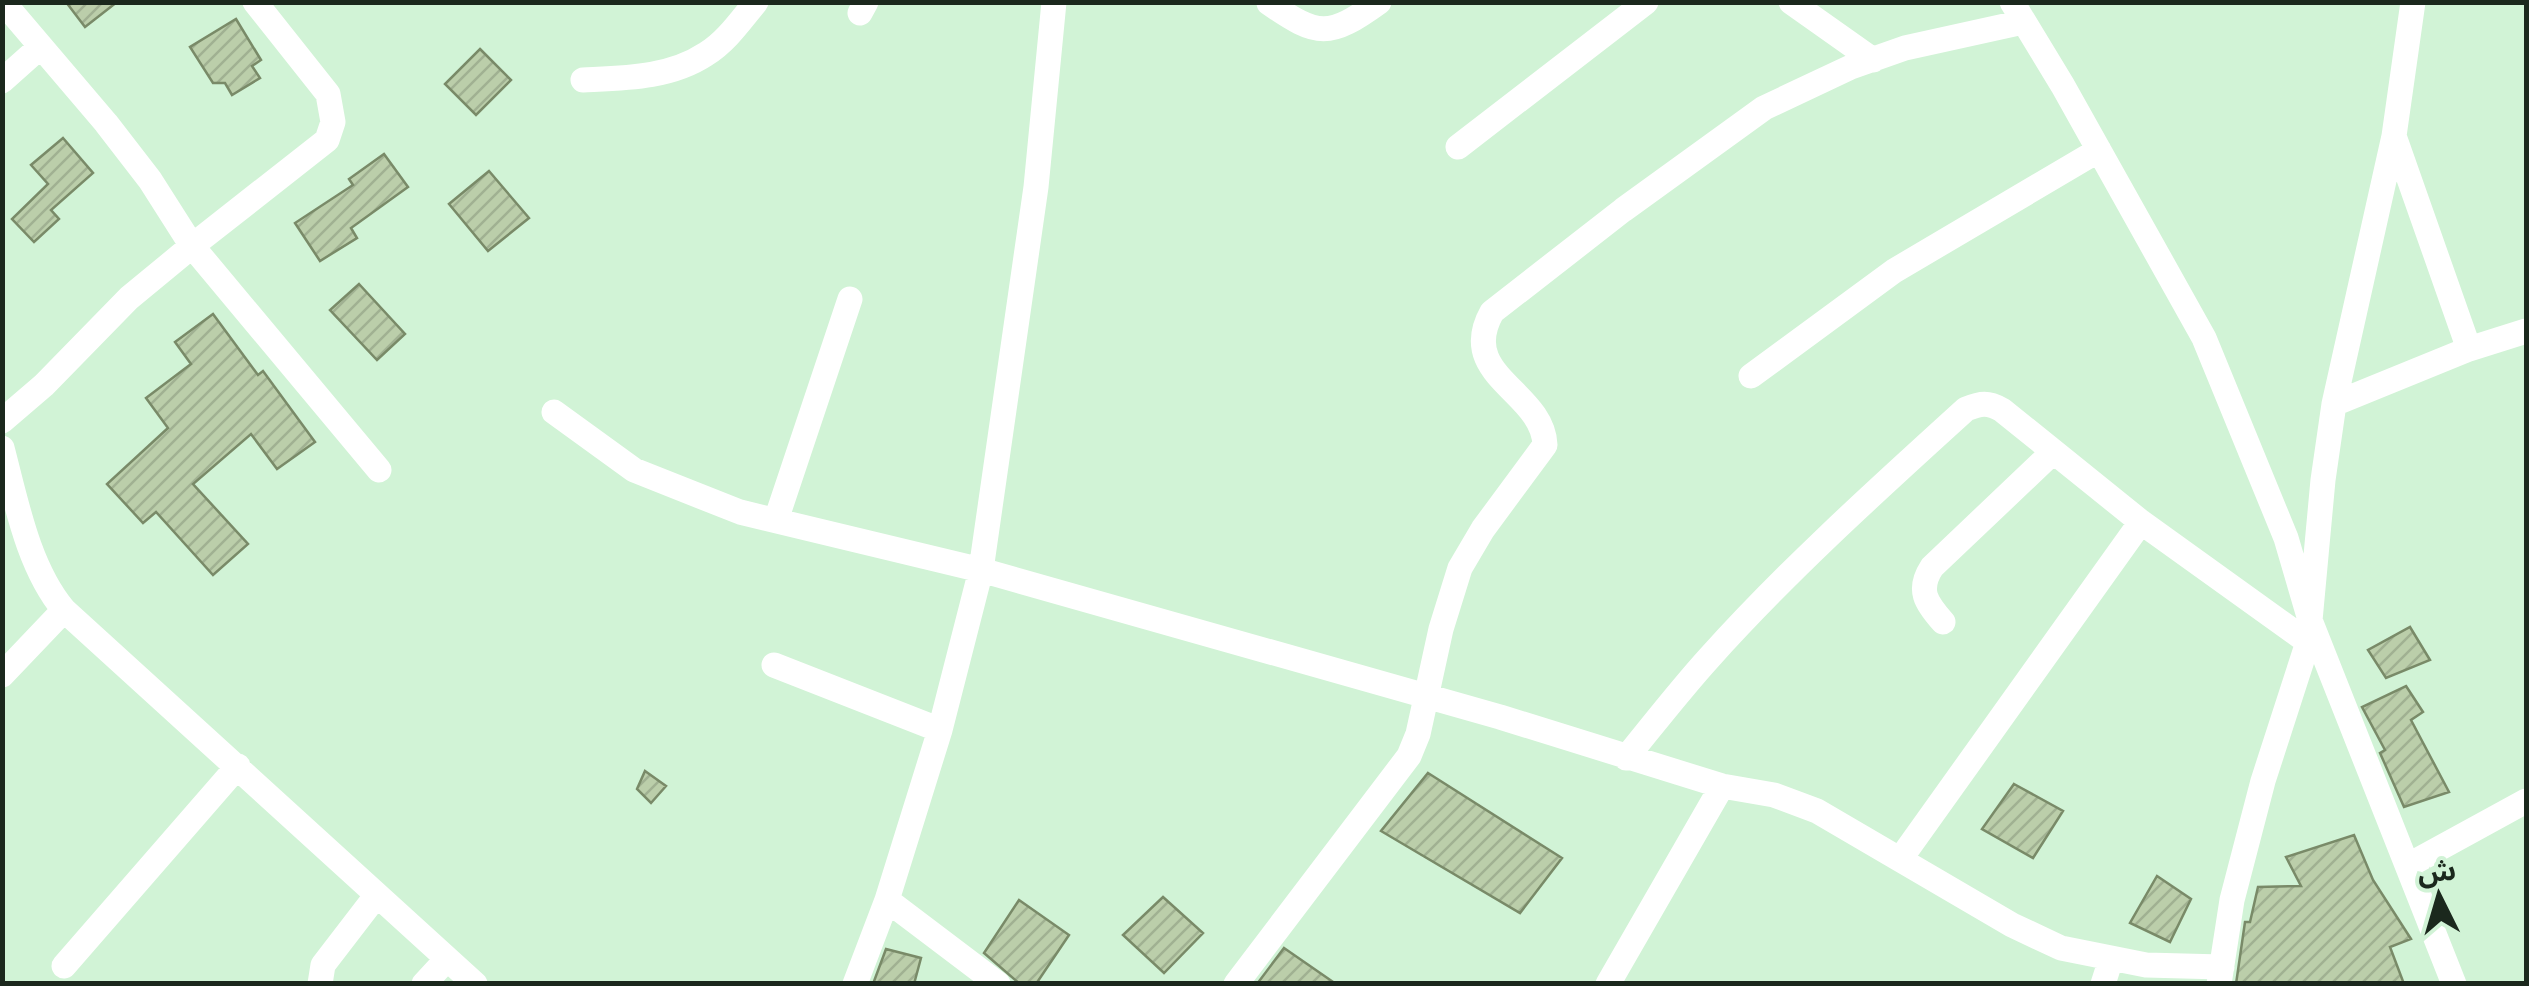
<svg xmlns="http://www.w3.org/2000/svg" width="2529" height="986" viewBox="0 0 2529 986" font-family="'Roboto Condensed','Noto Sans Arabic',sans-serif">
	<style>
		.building { fill: url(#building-hatch); stroke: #798a68; stroke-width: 2.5 }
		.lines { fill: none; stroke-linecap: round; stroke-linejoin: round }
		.minor { stroke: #fff; stroke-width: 25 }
	</style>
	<defs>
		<pattern id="building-hatch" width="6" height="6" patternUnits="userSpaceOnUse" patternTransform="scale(2.5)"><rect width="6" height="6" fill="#bbceaa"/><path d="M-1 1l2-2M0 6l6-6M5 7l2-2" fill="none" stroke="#a0b192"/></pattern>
	</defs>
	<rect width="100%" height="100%" fill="#d1f3d6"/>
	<path class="building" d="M66 2H117L85 27Z
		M236 19 261 60 252 66 260 78 232 95 225 83H213L190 47Z
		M480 49 511 80 476 115 445 84Z
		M63 138 93 173 51 210 59 219 34 242 12 219 48 184 31 165Z
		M384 154 408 187 351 228 357 238 320 261 295 223 353 185 349 179Z
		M489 171 529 218 488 251 449 204Z
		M359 284 405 334 377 360 330 310Z
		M213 314 258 375 263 371 315 442 277 469 251 434 193 484 248 544 213 575 156 512 143 523 107 484 168 428 146 398 191 364 175 342Z
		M2410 627 2430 660 2386 678 2368 650Z
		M2406 686 2423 712 2411 720 2449 792 2404 807 2380 753 2385 750 2362 707Z
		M645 771 666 786 651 803 637 789Z
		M1428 773 1562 858 1520 913 1381 831Z
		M2014 784 2063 811 2033 858 1982 829Z
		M2354 835 2373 880 2411 939 2390 947 2404 984H2236L2245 922H2250L2258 887 2301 886 2286 857Z
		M2157 876 2191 899 2170 942 2130 923Z
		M1163 897 1203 933 1164 973 1123 935Z
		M1019 900 1069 935 1036 984H1020L984 953Z
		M1284 948 1336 984H1257Z
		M886 949 921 958 914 984H873Z"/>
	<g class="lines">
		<path class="minor" d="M255 2 328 94 333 122 327 140 192 246 379 470
			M1791 2 1873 60
			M2012 2 2063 86 2204 338 2286 538 2310 620 2454 984
			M1269 3C1318 37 1329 38 1379 2
			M860 13 866 2
			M583 80C624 78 670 78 706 54 726 42 741 20 756 2
			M2 81 39 48
			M2394 136 2469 349
			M1458 147 1646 2
			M1751 376 1894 271 2099 150
			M2334 404 2469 349 2526 331
			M554 412 634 470 740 512 981 570 1500 717 1722 786 1774 795 1817 811 2012 925 2061 948 2146 965 2222 967
			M2 421 44 385 129 298 192 246 150 180 106 123 3 2
			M2 448C16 501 28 567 64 610L475 984
			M776 520 850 299
			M1943 622C1926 603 1917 590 1932 567L2053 452
			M774 665 940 730
			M2 675 64 610
			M1626 758C1653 725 1680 690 1709 658 1788 570 1878 489 1966 409 1981 403 1988 402 2002 410L2141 522 2308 642
			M1901 858 2141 522
			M2409 865 2526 801
			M887 900 998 984
			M64 966 238 766
			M320 984 323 965 376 896
			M424 984 447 959
			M855 984 887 900 940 730 981 570 1036 187 1054 2
			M1236 984 1409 756 1418 734 1441 629 1460 568 1483 529 1545 445C1543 391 1456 376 1492 312L1623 210 1764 108 1851 67 1905 48 2023 22
			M1608 984 1722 786
			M2103 984 2111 959
			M2219 984 2232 900 2263 781 2308 642 2323 480 2334 404 2394 136 2413 2"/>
	</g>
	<rect width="2529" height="986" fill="none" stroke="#1b281d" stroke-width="10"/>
	<g transform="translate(2439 896) rotate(355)" stroke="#d1f3d6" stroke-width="8" paint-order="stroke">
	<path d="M0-8L18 38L0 25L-18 38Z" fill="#1b281d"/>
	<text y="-15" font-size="28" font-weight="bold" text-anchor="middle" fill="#1b281d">ش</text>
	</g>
</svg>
